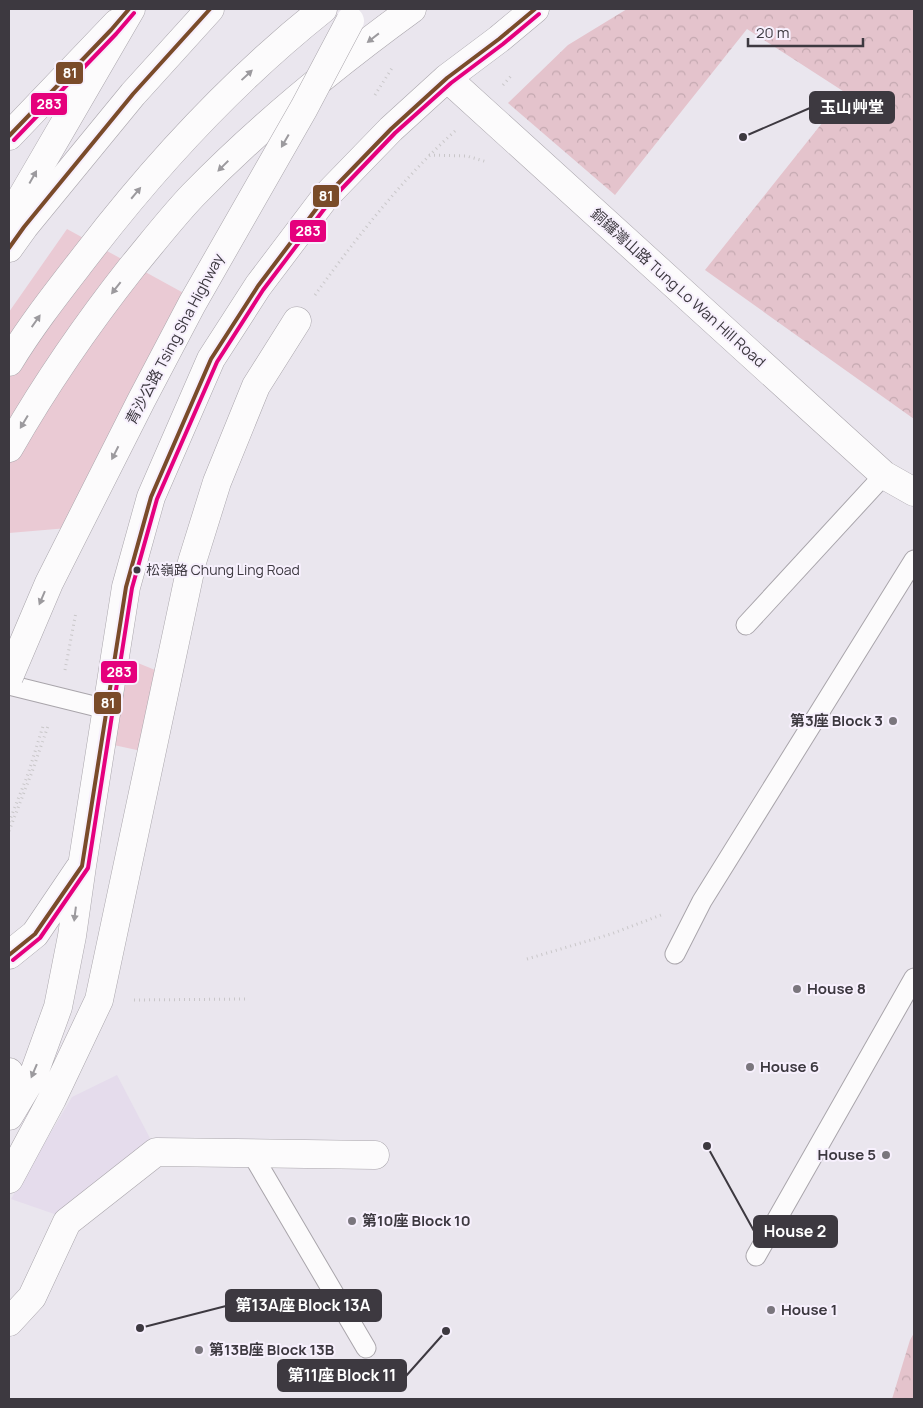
<svg xmlns="http://www.w3.org/2000/svg" width="923" height="1408" viewBox="0 0 923 1408" font-family="Manrope,'Noto Sans TC',sans-serif">
	<style>
		.built { fill: #e5dcec }
		.forest { fill: url(#forest-crowns) }
		.park { fill: #eacad4 }
		.lines { fill: none; stroke-linecap: round; stroke-linejoin: round }
		.lane-casing { stroke: #a9a5ab; stroke-width: 21 }
		.street-casing { stroke: #a9a5ab; stroke-width: 29 }
		.secondary-casing { stroke: #a9a5ab; stroke-width: 29 }
		.highway-casing { stroke: #a9a5ab; stroke-width: 29 }
		.path { stroke: #c9c7c9; stroke-width: 3; stroke-dasharray: 1 4; stroke-linecap: butt }
		.lane { stroke: #fcfbfc; stroke-width: 19 }
		.street { stroke: #fcfbfc; stroke-width: 28 }
		.secondary { stroke: #fcfbfc; stroke-width: 28 }
		.highway { stroke: #fcfbfc; stroke-width: 28 }
		.highway-bridge-casing { stroke: #a9a5ab; stroke-width: 29; stroke-linecap: butt }
		.highway-bridge { stroke: #fcfbfc; stroke-width: 28 }
		.bus-1-casing { stroke: #f7f0fd; stroke-width: 8 }
		.bus-2-casing { stroke: #f7f0fd; stroke-width: 8 }
		.bus-1 { stroke: #7a4b2a; stroke-width: 4 }
		.bus-2 { stroke: #e5007d; stroke-width: 4 }
		.oneway { fill: #9c9a9e }
		.bus-dot { fill: #3d3940; stroke: #f7f0fd; stroke-width: 2 }
		.poi-dot { fill: #7a767d; stroke: #f7f0fd; stroke-width: 2 }
		.labels { text-anchor: middle; stroke-width: 4; stroke-linejoin: round; paint-order: stroke }
		.bus-label { font-size: 14px; fill: #3d3940; stroke: #f7f0fd; text-anchor: start }
		.street-label { font-size: 15px; fill: #3d3940; stroke: #f7f0fd }
		.poi-label { font-size: 15px; font-weight: bold; fill: #3d3940; stroke: #f7f0fd; text-anchor: start }
		.leader { fill: none; stroke: #3d3940; stroke-width: 2 }
		.callout-dot { fill: #3d3940; stroke: #f7f0fd; stroke-width: 2 }
		.callout { fill: #3d3940; stroke: #3d3940; stroke-width: 2 }
		.callout-label { font-size: 16px; text-anchor: middle; font-weight: bold; fill: #fff }
		.line-badge { stroke: #f7f0fd; stroke-width: 2 }
		.badge-label { font-size: 14px; text-anchor: middle; font-weight: bold; fill: #fff }
	</style>
	<defs>
		<pattern id="forest-crowns" width="20" height="18" patternUnits="userSpaceOnUse" patternTransform="scale(1.25)"><rect width="20" height="18" fill="#e4c3cc"/><path d="M2 6a3 3 0 1 1 6 0M12 15a3 3 0 1 1 6 0" fill="none" stroke="#c4a8b0"/></pattern>
	</defs>
	<rect width="100%" height="100%" fill="#eae6ee"/>
	<path class="built" d="M117 1075 153 1144 60 1216 11 1199 72 1097Z"/>
	<path class="forest" d="M627 9H914V419L705 270 846 93 747 29 615 195 508 103 568 45Z
		M914 1333V1399H892L910 1340Z"/>
	<path class="park" d="M67 229 189 296 68 528 9 533V312Z
		M128 659 165 674 146 752 109 744Z"/>
	<g class="lines">
		<defs>
			<path id="lane" d="M746 625 884 475
				M9 685 106 709
				M675 954 702 901 914 560
				M252 1154 366 1348
				M756 1256 914 978"/>
			<path id="street" d="M447 78 884 475 914 492
				M9 955 35 934 79 869
				M9 1072 10 1082 9 1091
				M9 1116 33 1076 58 1007 72 936 82 866 126 587 151 497 211 359 258 286 326 196 391 129 447 78 499 39 535 9
				M9 1179 52 1099 99 1000 192 562 217 482 256 386 297 321
				M9 1322 32 1297 67 1222 156 1152 375 1155"/>
			<path id="secondary" d="M9 136 117 23
				M9 248 24 227 133 94 210 9"/>
			<path id="highway" d="M9 219 131 9
				M9 362C32 324 60 289 87 254 156 164 234 80 323 9
				M9 448C45 385 87 324 132 267 152 243 172 217 193 195 260 126 335 65 412 9"/>
		</defs>
		<use href="#lane" class="lane-casing"/>
		<use href="#street" class="street-casing"/>
		<use href="#secondary" class="secondary-casing"/>
		<use href="#highway" class="highway-casing"/>
		<path class="path" d="M503 85 512 75
			M375 95 392 68
			M429 155 467 156 487 162
			M315 295C357 237 402 179 455 131
			M65 670 76 612
			M9 822 28 774 44 723
			M9 831 32 772 48 726
			M527 959 611 934 661 915
			M134 1000 248 999"/>
		<use href="#lane" class="lane"/>
		<use href="#street" class="street"/>
		<use href="#secondary" class="secondary"/>
		<use href="#highway" class="highway"/>
		<defs>
			<path id="highway-bridge" d="M9 677 49 583 141 401 192 304 304 108 350 21"/>
		</defs>
		<use href="#highway-bridge" class="highway-bridge-casing"/>
		<use href="#highway-bridge" class="highway-bridge"/>
		<defs>
			<path id="bus-1" d="M9 136 111 30 129 9
				M9 248 24 227 133 94 210 9
				M9 955 35 934 82 866 126 587 151 497 211 359 258 286 326 196 391 129 447 78 499 39 535 9"/>
			<path id="bus-2" d="M14 140 116 34 134 13
				M13 960 40 938 88 868 132 588 157 499 217 362 263 290 331 200 395 133 451 83 503 44 539 14"/>
		</defs>
		<use href="#bus-1" class="bus-1-casing"/>
		<use href="#bus-2" class="bus-2-casing"/>
		<use href="#bus-1" class="bus-1"/>
		<use href="#bus-2" class="bus-2"/>
	</g>
	<defs><path id="oneway-solid" d="M-6-.8H1V-3.2L6.5 0L1 3.2V.8H-6Z" transform="scale(1.25)"/></defs>
	<g class="oneway">
		<use href="#oneway-solid" transform="translate(373 38) rotate(142)"/>
		<use href="#oneway-solid" transform="translate(247 75) rotate(-43)"/>
		<use href="#oneway-solid" transform="translate(285 141) rotate(120)"/>
		<use href="#oneway-solid" transform="translate(223 166) rotate(135)"/>
		<use href="#oneway-solid" transform="translate(33 177) rotate(-61)"/>
		<use href="#oneway-solid" transform="translate(136 193) rotate(-50)"/>
		<use href="#oneway-solid" transform="translate(116 288) rotate(128)"/>
		<use href="#oneway-solid" transform="translate(36 321) rotate(-55)"/>
		<use href="#oneway-solid" transform="translate(24 422) rotate(121)"/>
		<use href="#oneway-solid" transform="translate(115 453) rotate(117)"/>
		<use href="#oneway-solid" transform="translate(42 598) rotate(113)"/>
		<use href="#oneway-solid" transform="translate(75 914) rotate(97)"/>
		<use href="#oneway-solid" transform="translate(34 1071) rotate(113)"/>
	</g>
	<circle class="bus-dot" cx="137" cy="570" r="4.5"/>
	<g class="poi-dot">
		<circle cx="893" cy="721" r="5"/>
		<circle cx="797" cy="989" r="5"/>
		<circle cx="750" cy="1067" r="5"/>
		<circle cx="886" cy="1155" r="5"/>
		<circle cx="352" cy="1221" r="5"/>
		<circle cx="771" cy="1310" r="5"/>
		<circle cx="199" cy="1350" r="5"/>
	</g>
	<g class="labels">
		<g class="bus-label">
			<text x="146" y="575">松嶺路 Chung Ling Road</text>
		</g>
		<g class="street-label">
			<text transform="translate(678 288) rotate(42)" y="5">銅鑼灣山路 Tung Lo Wan Hill Road</text>
			<text transform="translate(175 339) rotate(-62)" y="5">青沙公路 Tsing Sha Highway</text>
		</g>
		<g class="poi-label">
			<text x="883" y="726" text-anchor="end">第3座 Block 3</text>
			<text x="807" y="994">House 8</text>
			<text x="760" y="1072">House 6</text>
			<text x="876" y="1160" text-anchor="end">House 5</text>
			<text x="362" y="1226">第10座 Block 10</text>
			<text x="781" y="1315">House 1</text>
			<text x="209" y="1355">第13B座 Block 13B</text>
		</g>
	</g>
	<path class="leader" d="M743 137L810 108M707 1146L754 1231M140 1328L226 1306M446 1331L406 1376"/>
	<g class="callout-dot">
		<circle cx="743" cy="137" r="5"/>
		<circle cx="707" cy="1146" r="5"/>
		<circle cx="140" cy="1328" r="5"/>
		<circle cx="446" cy="1331" r="5"/>
	</g>
	<g class="callout">
		<rect x="810" y="92" width="84" height="31" rx="5"/>
		<rect x="754" y="1216" width="83" height="31" rx="5"/>
		<rect x="226" y="1290" width="155" height="31" rx="5"/>
		<rect x="278" y="1360" width="128" height="31" rx="5"/>
	</g>
	<g class="callout-label">
		<text x="852" y="113">玉山艸堂</text>
		<text x="795" y="1237">House 2</text>
		<text x="303" y="1311">第13A座 Block 13A</text>
		<text x="342" y="1381">第11座 Block 11</text>
	</g>
	<g class="line-badge">
		<rect x="55" y="61" width="29" height="24" rx="5" fill="#7a4b2a"/>
		<rect x="30" y="92" width="38" height="24" rx="5" fill="#e5007d"/>
		<rect x="312" y="184" width="28" height="24" rx="5" fill="#7a4b2a"/>
		<rect x="289" y="219" width="38" height="24" rx="5" fill="#e5007d"/>
		<rect x="100" y="660" width="38" height="24" rx="5" fill="#e5007d"/>
		<rect x="93" y="691" width="29" height="24" rx="5" fill="#7a4b2a"/>
	</g>
	<g class="badge-label">
		<text x="70" y="78">81</text>
		<text x="49" y="109">283</text>
		<text x="326" y="201">81</text>
		<text x="308" y="236">283</text>
		<text x="119" y="677">283</text>
		<text x="108" y="708">81</text>
	</g>
	<rect width="923" height="1408" fill="none" stroke="#3d3940" stroke-width="20"/>
	<path d="M748 38v8h115v-8" fill="none" stroke="#3d3940" stroke-width="2.5"/>
	<text x="756" y="38" font-size="15" fill="#3d3940" stroke="#f7f0fd" stroke-width="4" paint-order="stroke">20 m</text>
</svg>
